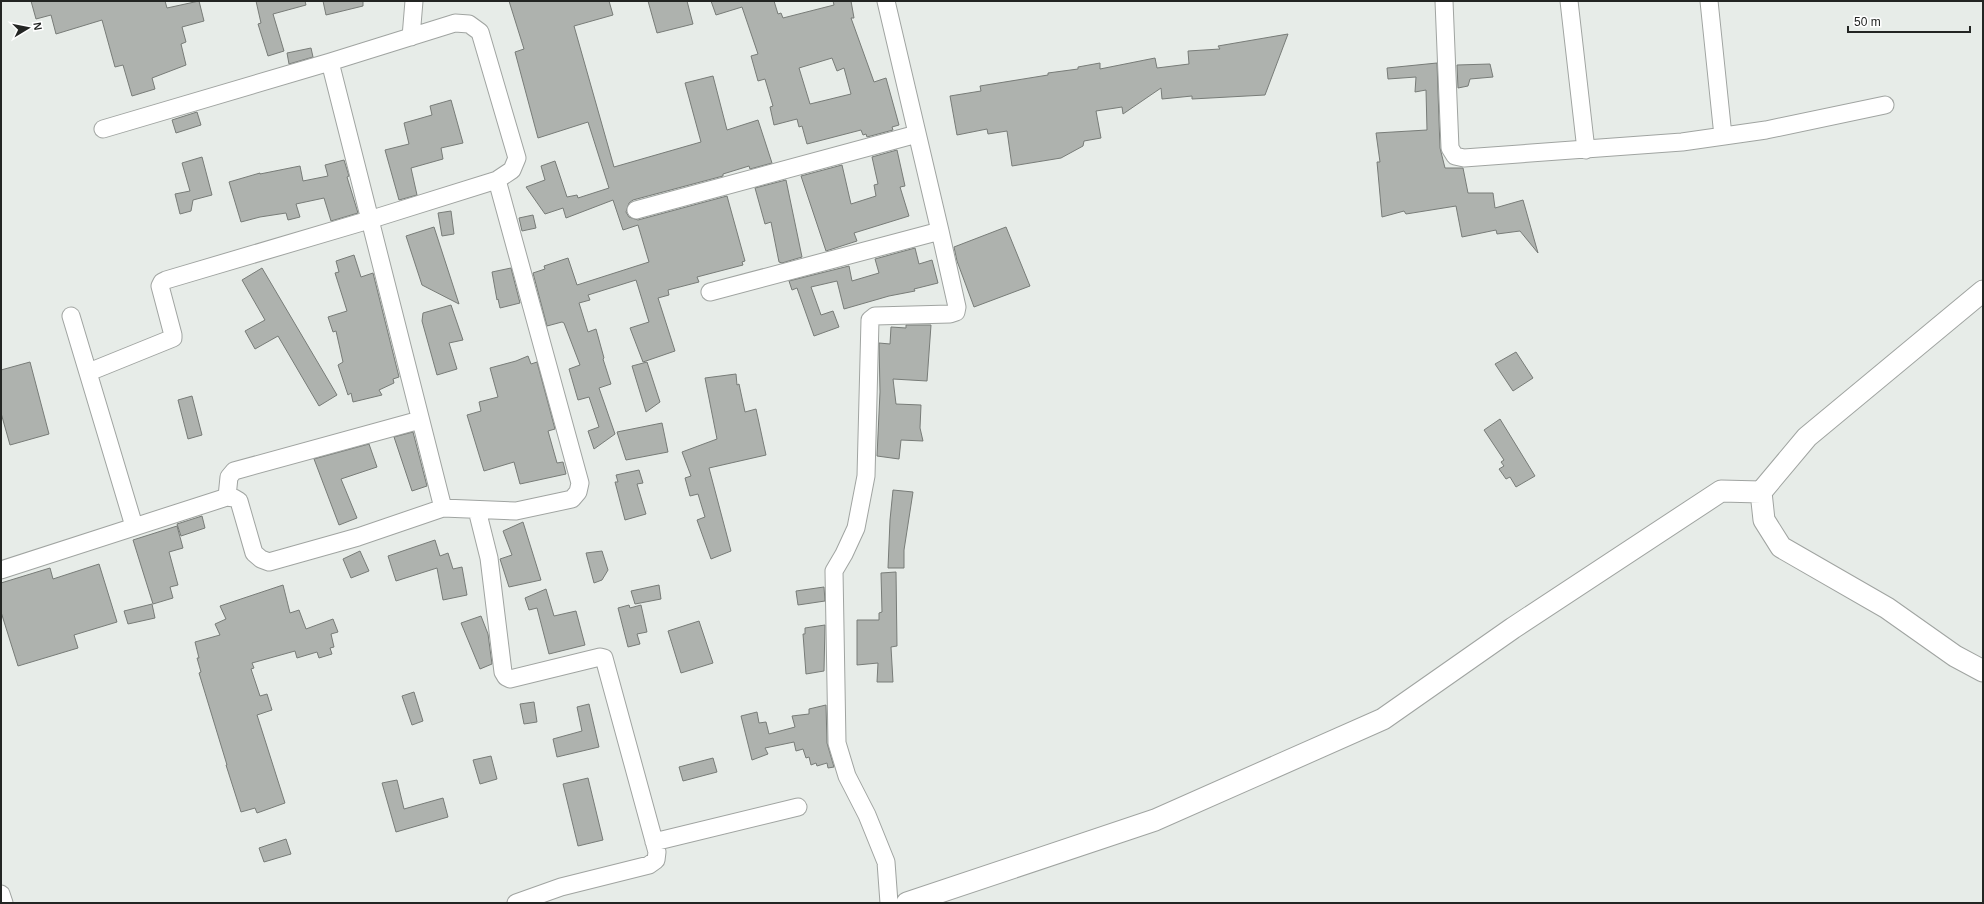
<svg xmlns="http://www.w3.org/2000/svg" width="1984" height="904" viewBox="0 0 1984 904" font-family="Arial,sans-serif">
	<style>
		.building { fill: #aeb2ae; stroke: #787c78; fill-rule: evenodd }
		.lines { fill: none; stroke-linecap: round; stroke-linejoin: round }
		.minor-casing { stroke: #a0a4a1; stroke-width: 19 }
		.tertiary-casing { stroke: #a0a4a1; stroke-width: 23 }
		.minor { stroke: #fff; stroke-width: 17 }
		.tertiary { stroke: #fff; stroke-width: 21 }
	</style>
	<rect width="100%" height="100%" fill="#e7ece8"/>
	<path class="building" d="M31 1H165L167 8 199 1 204 21 182 27 186 42 181 44 186 65 152 78 155 89 132 96 123 65 115 67 102 20 56 34 51 15 36 19Z
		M256 1H305L306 5 273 14 284 51 268 56 258 24 261 23Z
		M323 1H363V6L326 15Z
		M509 1H609L613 15 574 26 614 167 701 142 685 83 713 76 727 130 758 120 772 163 750 169 749 166 723 174V176L633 200 629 203 626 212 629 217 638 220 727 196 745 261 742 262 743 265 697 277 699 282 668 290 669 295 658 298 675 351 643 362 630 328 649 322 636 280 588 295 590 300 579 303 588 332 596 329 604 358 603 359 611 384 599 388 615 434 594 449 588 431 599 427 589 397 578 400 569 369 580 365 564 323 562 322 547 326 533 273 545 269 544 266 568 258 577 285 649 262 638 225 623 230 613 200 566 218 563 208 545 214 526 187 545 180 541 166 555 161 567 197 577 195 578 198 609 188 588 122 538 138 515 52 524 49Z
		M648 1H687L693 24 657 33Z
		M711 1H774L778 14 781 13 783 18 834 5 833 1H851L854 18H851L874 82 886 78 899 125 892 127 893 130 867 137 866 134 863 135 861 130 807 144 802 126 799 127 797 119 774 125 770 107 773 106 765 79 758 81 751 56 758 54 742 7 716 15ZM832 58 837 71 844 68 851 94 810 104 799 68Z
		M1288 34 1265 95 1192 99V96L1162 99 1161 88 1123 114 1122 107 1096 111 1101 138 1084 141 1083 146 1061 158 1012 166 1007 131 988 134 987 129 957 135 950 96 981 91 980 86 1048 75V73L1078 69V67L1100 63V69L1155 58 1157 68 1189 64 1188 51 1220 49 1218 46Z
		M311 48 313 57 289 64 287 53Z
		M1437 63 1440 148 1445 168H1463L1468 193H1493L1495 208 1523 200 1538 253 1520 231 1497 234 1496 230 1462 237 1456 206 1406 214 1404 211 1382 217 1377 162H1380L1376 133 1427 130 1426 90 1415 92 1416 77 1388 79 1387 68Z
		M1490 64 1493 77 1470 79 1468 86 1458 88 1457 65Z
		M451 100 463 143 441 148 443 159 411 168 417 195 399 200 385 150 409 144 404 123 432 115 430 106Z
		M197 112 201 125 176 133 172 120Z
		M897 150 905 186 900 187 909 216 854 233 857 241 826 251 801 176 842 165 851 204 876 196 874 185 878 184 872 157Z
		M202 157 212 195 193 200 191 211 180 214 175 194 190 191 182 163Z
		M344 160 349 176 347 177 358 213 331 221 324 198 296 204 300 217 288 220 286 213 260 217 241 222 229 182 260 173V174L300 166 303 181 328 176 325 165Z
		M786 180 802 257 782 263 779 262 771 222 765 224 755 188Z
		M451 211 454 234 442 236 438 213Z
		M533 215 536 228 522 231 519 218Z
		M434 227 459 304 422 285 406 236Z
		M1006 227 1030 286 974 307 957 261 954 247Z
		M915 248 919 264 932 260 938 283 914 289 915 291 889 296 844 309 837 281 811 287 821 315 833 311 839 327 814 336 797 288 792 290 789 281 849 266 852 281 879 273 875 259Z
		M354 255 361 277 373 273 399 377 393 379 394 383 379 390 382 395 353 402 351 393 348 395 338 365 343 362 336 331 333 332 328 317 347 311 335 273 339 272 336 261Z
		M262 268 337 395 319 406 278 336 255 349 245 331 265 320 242 280Z
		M511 268 520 303 500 308 498 299 497 300 492 272Z
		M451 305 463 340 449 343 457 369 437 375 422 321 423 313Z
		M906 325H931L927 381 893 379 896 404 921 405 920 428 923 441 901 440 899 459 877 456 880 392 879 343 890 344 891 327 906 328Z
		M1516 352 1533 378 1513 391 1495 364Z
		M528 356 531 364 537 362 555 429 548 431 557 463 563 462 566 474 520 484 514 462 484 471 467 415 481 411 479 402 498 397 490 368 516 361Z
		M30 362 49 434 10 445 1 413V370Z
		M647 362 660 402 646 412 632 366Z
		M736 374 737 385 739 384 745 412 756 409 766 455 709 468 731 551 711 559 697 520 705 517 698 494 690 496 685 478 691 476 682 452 717 439 705 378Z
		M192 396 202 435 188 439 178 400Z
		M1500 419 1535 476 1516 487 1510 477 1506 479 1499 469 1504 466 1501 462 1504 460 1484 430Z
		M662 423 668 452 626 460 617 432Z
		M413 432 427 486 412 491 394 437Z
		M369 444 377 467 341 479 357 518 339 525 314 459Z
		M639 470 643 483 637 484 646 514 625 520 615 482H618L616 475Z
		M893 490 913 492 904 550V568H888L890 520Z
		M202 516 205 528 181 536 177 524Z
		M523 522 541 580 509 587 500 559 512 555 503 531Z
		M177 526 183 548 169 552 178 585 170 587 173 598 153 604 133 540Z
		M435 540 440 556 448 553 453 569 462 567 467 595 443 600 437 568 396 581 388 556Z
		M360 551 369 571 351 578 343 559Z
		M602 551 608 570 602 580 594 583 586 553Z
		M99 564 117 622 74 635 78 648 18 666 1 612V583L50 568 53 579Z
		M896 572 897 646 891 647 893 682H877L878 663 857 665V620H879V613L882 612 881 573Z
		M283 585 290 613 299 610 306 629 333 619 338 632 331 634 334 647 330 648 332 654 319 658 317 652 297 658 295 651 252 663 254 668 251 669 260 696 267 694 272 710 257 715 285 803 257 813 255 808 241 812 226 765H227L199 673 201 672 197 658H199L195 642 220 635 215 624 226 619 220 606Z
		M659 585 661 599 635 604 631 591Z
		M824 587 825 601 798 605 796 591Z
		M546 589 554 616 576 611 585 645 549 654 537 608 529 610 525 598Z
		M152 604 155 618 128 624 124 611Z
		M629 605 630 608 641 605 647 632 637 634 640 644 628 647 618 608Z
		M481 616 488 634 492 664 480 669 461 623Z
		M699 621 713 663 681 673 668 631Z
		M825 625 824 671 806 674 803 634H805V628Z
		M414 692 423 721 412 725 402 696Z
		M534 702 537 722 524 724 520 704Z
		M589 704 599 747 557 757 553 739 582 731 577 707Z
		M826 705 827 743 834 767 828 768 827 763 817 766 816 763 811 765 809 757 806 758 803 749 796 751 794 742 765 748 768 754 752 760 741 716 757 712 759 723 766 722 769 734 795 727 792 716 809 714V709Z
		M491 756 497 779 480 784 473 760Z
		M713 758 717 772 683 781 679 767Z
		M588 778 603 840 578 846 563 784Z
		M397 780 404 809 443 798 448 817 396 832 382 783Z
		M286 839 291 854 264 862 259 848Z"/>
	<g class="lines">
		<defs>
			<path id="minor" d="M886 1 940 231 957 307 956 312 950 314 875 316 870 320 866 476 856 528 844 554 834 571 837 743 847 776 867 815 886 862 889 903
				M1444 1 1450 148 1455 156 1464 158 1682 142 1766 130 1885 105
				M1569 1 1586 150
				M1709 1 1723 136
				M411 37 414 1
				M330 62 443 508
				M636 210 917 134
				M710 292 940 231
				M71 316 134 526
				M89 372 173 338V335L160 286 162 282 166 280 369 220 497 180 512 170 517 158 480 32 469 24 455 23 330 62 103 129
				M227 497 229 477 234 471 420 420
				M477 510 489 558 503 672 506 677 510 679 600 657 604 658 657 852 656 860 649 865 561 887 516 903
				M1 570 227 497 234 498 239 501 254 553 261 559 269 562 358 537 443 508 516 511 572 499 578 492 580 483 497 180
				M654 842 798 807
				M1 894 4 903"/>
			<path id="tertiary" d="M1983 291 1807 437 1761 492 1764 520 1781 547 1887 608 1955 656 1983 671
				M907 903 1155 820 1383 719 1513 628 1721 491 1761 492"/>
		</defs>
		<use href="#minor" class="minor-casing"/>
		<use href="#tertiary" class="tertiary-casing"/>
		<use href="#minor" class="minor"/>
		<use href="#tertiary" class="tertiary"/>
	</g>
	<rect width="1984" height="904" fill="none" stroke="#232523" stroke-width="4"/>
	<g transform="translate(28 28) rotate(80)" stroke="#ffffff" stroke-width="3" paint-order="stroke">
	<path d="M0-3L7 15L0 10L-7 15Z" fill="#232523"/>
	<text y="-6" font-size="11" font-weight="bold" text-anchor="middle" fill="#232523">N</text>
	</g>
	<path d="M1848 26v6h122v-6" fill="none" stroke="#232523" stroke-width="2"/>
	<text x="1854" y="26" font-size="12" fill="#232523" stroke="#ffffff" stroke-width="3" paint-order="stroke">50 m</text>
</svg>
